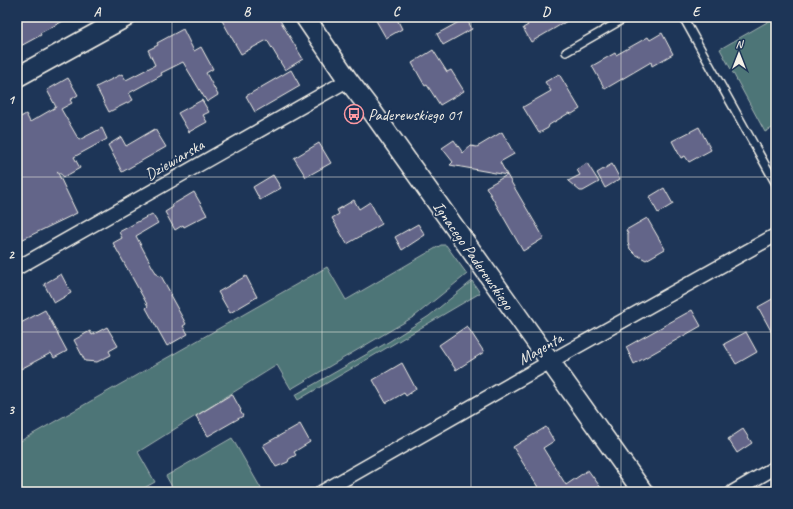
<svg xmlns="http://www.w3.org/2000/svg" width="793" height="509" viewBox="0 0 793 509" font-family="Caveat,sans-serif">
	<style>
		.green { fill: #4e7477; stroke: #a1b2b0 }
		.building { fill: #646589; stroke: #f4f1e8 }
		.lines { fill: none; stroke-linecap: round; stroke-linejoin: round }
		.lane-casing { stroke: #f4f1e8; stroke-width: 10 }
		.street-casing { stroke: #f4f1e8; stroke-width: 16 }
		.secondary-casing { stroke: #f4f1e8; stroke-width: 22 }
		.lane { stroke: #1d3557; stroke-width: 7 }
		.street { stroke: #1d3557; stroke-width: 13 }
		.secondary { stroke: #1d3557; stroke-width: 19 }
		.grid { fill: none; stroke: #f4f1e8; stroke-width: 1; stroke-opacity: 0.55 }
		.labels { text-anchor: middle; stroke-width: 3.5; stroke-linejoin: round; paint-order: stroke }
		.poi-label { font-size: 16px; fill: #f4f1e8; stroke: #1d3557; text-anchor: start }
		.street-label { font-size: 16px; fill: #f4f1e8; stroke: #1d3557 }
		.neatline { fill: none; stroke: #f4f1e8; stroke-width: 1.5 }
		.grid-label { font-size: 13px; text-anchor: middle; font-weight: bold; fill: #f4f1e8 }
	</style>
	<rect width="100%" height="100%" fill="#1d3557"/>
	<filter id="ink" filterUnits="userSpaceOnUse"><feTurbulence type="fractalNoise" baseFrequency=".025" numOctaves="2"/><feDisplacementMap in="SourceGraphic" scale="8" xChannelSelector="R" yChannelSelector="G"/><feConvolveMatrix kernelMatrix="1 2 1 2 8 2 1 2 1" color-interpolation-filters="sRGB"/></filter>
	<g filter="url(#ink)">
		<path class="green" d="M776 17V126L765 132 720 49Z
			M441 245H446L467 274 415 316 291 389 277 365 138 452 155 482 137 492H17V443L327 267 346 300Z
			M472 281 480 293 298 400 295 395 390 341 429 316Z
			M232 438 263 492H175L166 476Z"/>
		<path class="building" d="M17 17H71L40 33 41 35 17 48Z
			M220 17H278L303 59 285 70 267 40 241 54Z
			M374 17H396L402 29 386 38Z
			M523 17H574L531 42 523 28 528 25Z
			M466 18 472 29 443 45 437 34Z
			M183 29 194 51 201 47 213 69 206 73 218 95 207 102 183 62 161 73 162 75 129 93 133 100 109 112 96 87 122 74 126 80 155 65 148 50 158 45 157 43Z
			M662 33 673 54 652 66 651 62 605 89 592 66 615 53 616 55 648 37 650 40Z
			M433 50 447 72 451 70 464 91 440 105 427 85 425 86 412 63Z
			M291 70 300 86 255 112 246 96Z
			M559 74 580 109 572 114 569 113 549 125 548 128 539 133 523 107 551 91 545 82Z
			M68 78 78 95 70 100 72 103 61 109 79 140 102 128 107 139 74 157 80 168 64 177 57 171 77 213 17 242V197L22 194 17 185V119L26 114 30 122 56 107 47 90Z
			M202 100 209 112 203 115 207 122 189 132 178 113Z
			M699 127 711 150 689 162 685 156 681 158 672 141Z
			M155 129 166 147 122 172 108 145 121 137 126 146Z
			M502 132 514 154 500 162 507 175 450 165 453 162 442 148 454 140 463 153 471 146 477 147Z
			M319 143 331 163 306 177 294 158Z
			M587 163 599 182 583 191H580L568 181 580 175 577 170Z
			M612 164 620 179 605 188 597 173Z
			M273 175 281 188 260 200 253 187Z
			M507 175 544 238 523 251 486 187Z
			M664 188 673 204 658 213 649 197Z
			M194 192 207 215 184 227 183 225 175 230 165 212 173 207 172 205Z
			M354 200 359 209 370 202 382 224 347 244 332 218 339 214 337 210Z
			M152 214 158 223 136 236 153 268 159 277 161 276 171 294 170 295 186 324 183 326 188 334 167 346 146 308 148 306 113 243 122 238 119 232Z
			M647 218 665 249 646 260 635 254 630 249 628 243V234L626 230Z
			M418 224 425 235 402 250 395 237Z
			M61 274 71 293 54 303 44 284Z
			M246 276 257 297 230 313 218 292Z
			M776 297V340L758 307Z
			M45 310 67 351 54 358 51 353 17 371V325Z
			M692 310 701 326 634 364 626 347Z
			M467 326 484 352 456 370 439 345Z
			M107 327 118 346 109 351 111 355 97 362 85 361 74 340 90 331 92 335Z
			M746 332 757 352 736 364 724 344Z
			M402 363 416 389 406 396 404 393 386 403 373 380Z
			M232 394 241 410 240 411 243 416 208 436 196 416Z
			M300 424 310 442 294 452 296 455 289 459 288 462 276 467 263 445Z
			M546 427 554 441 543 448 566 485 588 470 604 492H541L513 447Z
			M743 429 752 443 737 453 728 439Z"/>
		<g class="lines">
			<defs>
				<path id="lane" d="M683 17 776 184
					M566 52 627 17"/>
				<path id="street" d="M17 268 348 80
					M322 492 560 356 776 235
					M733 492 776 467"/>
				<path id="secondary" d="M305 17 348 80 371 110 643 492
					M17 77 126 17"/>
			</defs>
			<use href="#lane" class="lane-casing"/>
			<use href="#street" class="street-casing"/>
			<use href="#secondary" class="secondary-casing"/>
			<use href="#lane" class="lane"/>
			<use href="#street" class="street"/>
			<use href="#secondary" class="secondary"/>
		</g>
	</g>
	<path class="grid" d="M172 17V492M322 17V492M471 17V492M621 17V492M17 177H776M17 332H776"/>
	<defs>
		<symbol id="bus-ring" viewBox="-11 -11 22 22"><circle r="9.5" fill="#1d3557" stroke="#ff9aa2" stroke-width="1.5"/><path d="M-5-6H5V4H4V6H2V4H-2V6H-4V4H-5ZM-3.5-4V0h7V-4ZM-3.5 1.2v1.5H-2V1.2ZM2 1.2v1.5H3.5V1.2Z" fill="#ff9aa2"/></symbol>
	</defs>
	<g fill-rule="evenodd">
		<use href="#bus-ring" x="343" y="103" width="22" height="22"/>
	</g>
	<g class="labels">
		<g class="poi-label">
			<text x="368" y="120">Paderewskiego 01</text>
		</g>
		<g class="street-label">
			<text transform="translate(174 159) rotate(-30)" y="6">Dziewiarska</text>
			<text transform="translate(474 255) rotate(55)" y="6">Ignacego Paderewskiego</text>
			<text transform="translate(540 348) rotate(-30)" y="6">Magenta</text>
		</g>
	</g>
	<rect width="793" height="509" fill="none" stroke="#1d3557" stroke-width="44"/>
	<g transform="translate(739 54)" stroke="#1d3557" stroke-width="3" paint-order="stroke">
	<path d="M0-3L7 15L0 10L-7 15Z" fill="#f4f1e8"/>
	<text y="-6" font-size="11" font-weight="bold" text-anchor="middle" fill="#f4f1e8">N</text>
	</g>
	<rect x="22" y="22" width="749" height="465" class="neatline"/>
	<g class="grid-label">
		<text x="97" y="16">A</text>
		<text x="247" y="16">B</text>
		<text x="396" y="16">C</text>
		<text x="546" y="16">D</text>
		<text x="696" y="16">E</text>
		<text x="11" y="104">1</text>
		<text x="11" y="259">2</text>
		<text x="11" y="414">3</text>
	</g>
</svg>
